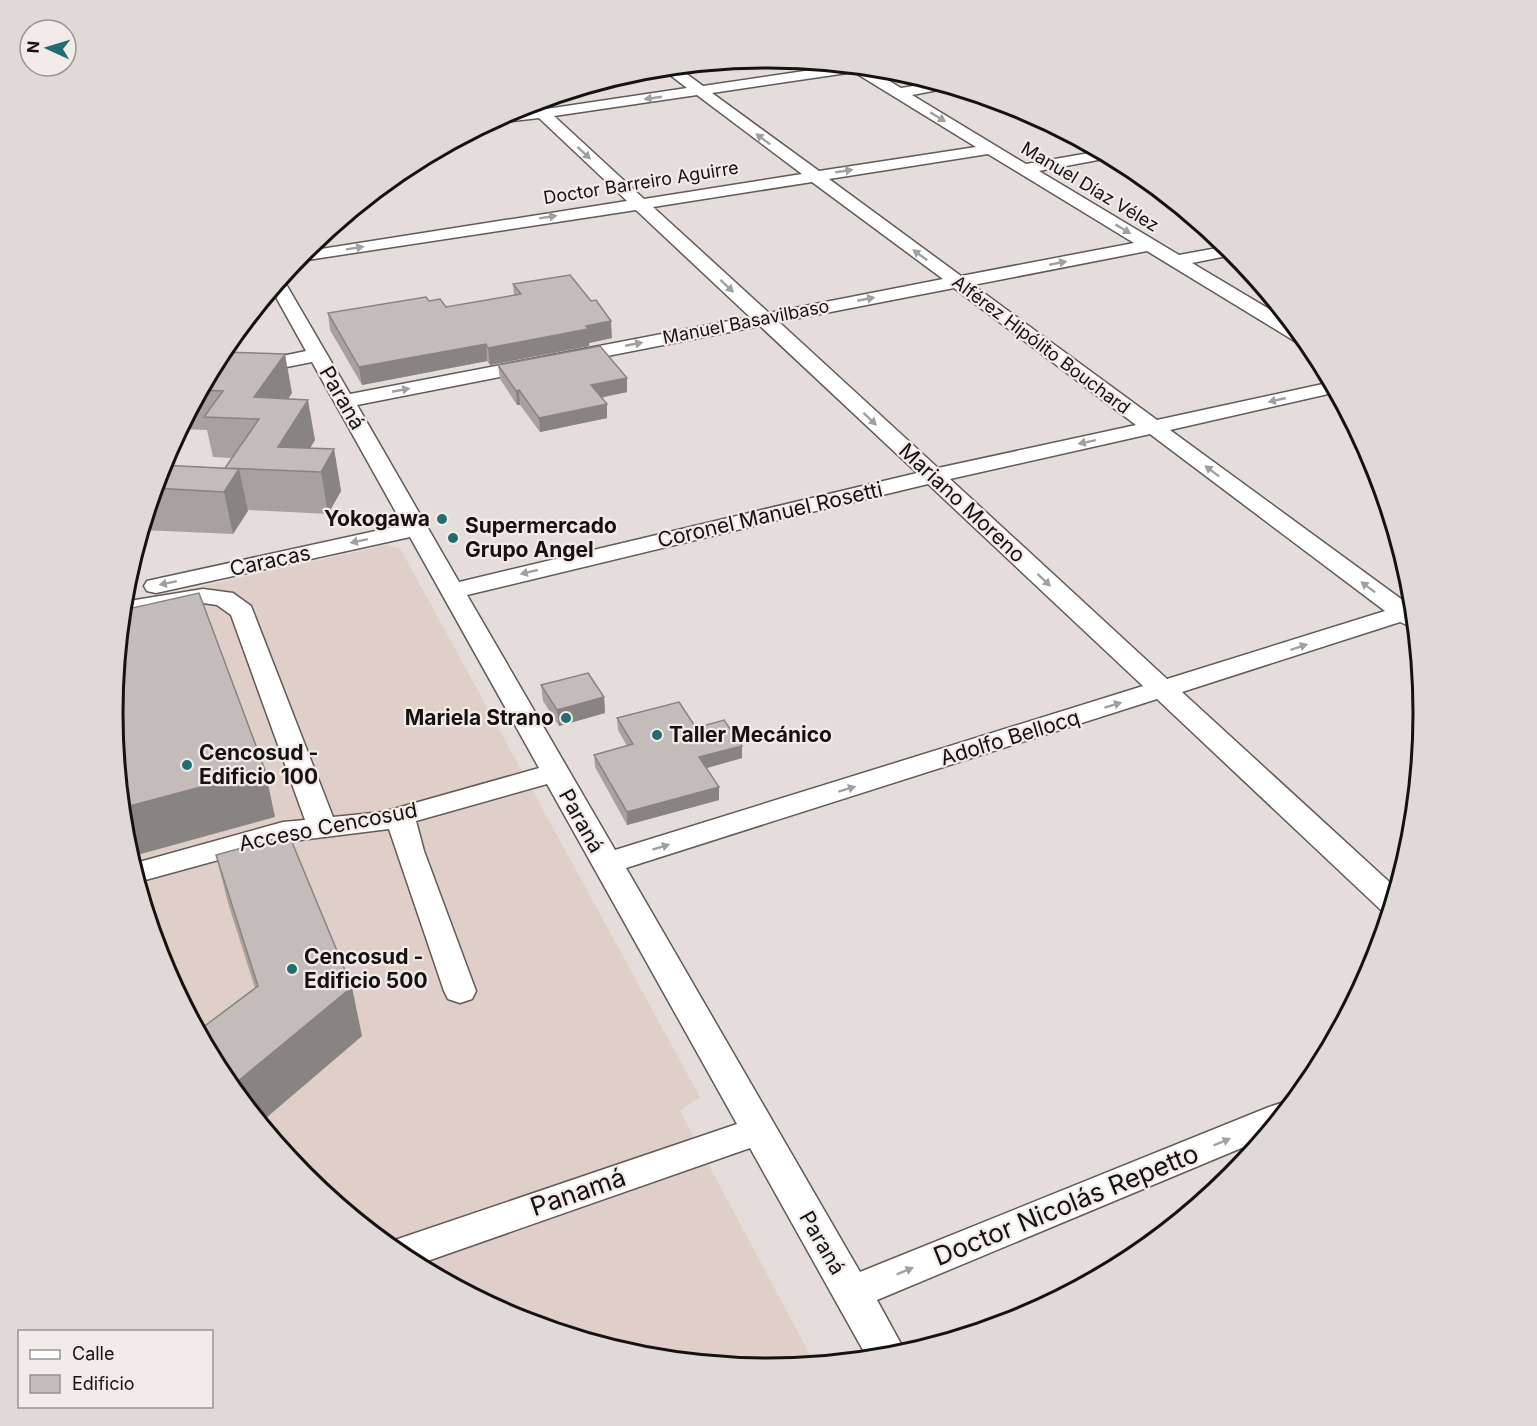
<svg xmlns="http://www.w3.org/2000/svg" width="1537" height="1426" viewBox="0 0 1537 1426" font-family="Inter,sans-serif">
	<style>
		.built { fill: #dfcfc8 }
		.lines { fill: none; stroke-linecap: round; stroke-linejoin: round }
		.minor-casing { stroke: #615a57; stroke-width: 3 }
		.minor { fill: #fff; fill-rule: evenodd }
		.wall { fill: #a8a29e }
		.shaded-wall { fill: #888481 }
		.building { fill: #c3bcb8; stroke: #888481; stroke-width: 1.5 }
		.oneway { fill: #a1a0a0 }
		.poi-dot { fill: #216d72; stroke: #f2ebe7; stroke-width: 2 }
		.labels { text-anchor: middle; stroke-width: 4.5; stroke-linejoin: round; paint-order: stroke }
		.far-street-label { font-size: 18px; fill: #151211; stroke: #f2ebe7 }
		.street-label { font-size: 21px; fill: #151211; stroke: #f2ebe7 }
		.poi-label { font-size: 21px; font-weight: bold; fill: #151211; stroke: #f2ebe7; text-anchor: start }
		.near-street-label { font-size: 26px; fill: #151211; stroke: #f2ebe7 }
		.rim { fill: none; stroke: #151211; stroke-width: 3 }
	</style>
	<rect width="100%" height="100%" fill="#e5ddda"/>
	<path class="built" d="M386 545 400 548 700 1097 680 1111 815 1364 768 1369 640 1356 517 1319 404 1258 304 1177 223 1077 162 964 125 841 113 713 123 604Z"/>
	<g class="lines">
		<defs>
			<path id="minor" d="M845 65 864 66 901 88 938 82 954 87 912 95 1026 164 1101 151 1114 157 1039 171 1179 255 1228 246 1237 254 1192 263 1294 324 1312 346 1301 345 1147 251 973 285 1157 420 1332 382 1337 392 1170 430 1408 604 1414 603 1416 629 1400 622 1182 692 1397 889 1390 913 1382 911 1157 699 626 868 860 1272 1269 1107 1281 1103 1290 1106 1263 1139 877 1300 906 1353 868 1359 750 1148 416 1265 386 1243 737 1124 547 784 416 821 424 851 476 991 472 999 460 1003 448 999 444 991 389 829 284 842 138 882 132 864 283 822 305 820 231 615 217 605 203 603 122 617 123 602 203 589 233 593 251 606 333 817 383 812 539 768 410 537 156 593 147 591 144 586 147 581 156 579 403 525 312 362 251 374 244 372 241 368 244 364 306 351 272 290 281 278 283 279 350 394 750 317 636 210 294 262 302 252 627 201 539 118 486 124 503 115 531 111 525 105 537 101 546 109 687 88 661 68 676 66 703 86ZM854 72 976 147 819 171 712 93ZM697 95 802 174 644 199 554 116ZM988 154 1134 243 961 276 829 179ZM812 182 943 279 769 313 653 207ZM954 288 1136 425 938 468 779 322ZM760 326 917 473 459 582 357 405ZM1150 434 1385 611 1167 679 950 479ZM928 484 1143 686 615 850 467 595Z"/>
		</defs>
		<use href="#minor" class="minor-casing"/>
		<use href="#minor" class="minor"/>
	</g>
	<path class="wall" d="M513 284 612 338 589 343V346L490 365 487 361 362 385 330 330 328 313 429 301 446 307 514 295Z
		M221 352 292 393 288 399 315 440 310 448 334 449 341 491 328 514 248 510 233 534 142 530 161 465 225 468 232 458 213 457 207 430 180 429Z
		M498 365 627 392 601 398 607 418 540 432 520 405H517L500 379Z
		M541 685 604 697 605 713 559 726 543 701Z
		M617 718 696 728 742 746V758L706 768 719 787V800L627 825 595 767 594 755 627 746 618 730Z
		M216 855 362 1036 260 1123 223 1077 255 988 228 903Z"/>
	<path class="shaded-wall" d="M611 321 612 338 589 343V346L490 365 488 348Z
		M486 344 487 361 362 385 359 367Z
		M285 354 292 393 262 437 254 397Z
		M627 378V392L592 399 591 385Z
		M519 390 520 405H517L516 391Z
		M308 400 315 440 296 471 278 447Z
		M607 404V418L540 432 539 418Z
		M334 449 341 491 328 514 321 472Z
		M239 469 248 511 233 534 224 492Z
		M604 697 605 713 559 726 557 710Z
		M742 746V758L700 770 699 757Z
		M265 770 275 817 130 857 125 841 122 808Z
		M719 787V800L627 825V812Z
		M352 987 362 1036 260 1123 231 1087Z"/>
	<path class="building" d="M570 275 591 301 596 300 611 321 586 326 588 329 488 348 486 344 359 367 328 313 426 297 429 301 440 299 446 307 521 294 513 284Z
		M600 346 627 378 591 385 607 404 539 418 519 390 516 391 498 365Z
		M221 352 285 354 254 397 308 400 278 447 334 449 321 472 225 468 259 419 204 417 223 391 201 390Z
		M161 465 239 469 224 492 154 488Z
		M199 593 265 770 122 808 112 713 123 610Z
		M588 673 604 697 557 710 541 685Z
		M679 702 696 728 724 720 742 746 699 757 719 787 627 812 594 755 633 744 617 718Z
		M289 835 352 987 231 1087 223 1077 198 1031 258 986 216 855Z"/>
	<defs><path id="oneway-solid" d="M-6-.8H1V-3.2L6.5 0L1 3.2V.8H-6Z" transform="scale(1.5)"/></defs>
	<g class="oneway">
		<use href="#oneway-solid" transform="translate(653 98) rotate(172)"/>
		<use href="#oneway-solid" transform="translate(938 117) rotate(31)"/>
		<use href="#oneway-solid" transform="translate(763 139) rotate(-143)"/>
		<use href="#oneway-solid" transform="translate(584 153) rotate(43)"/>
		<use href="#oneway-solid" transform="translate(844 171) rotate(-9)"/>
		<use href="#oneway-solid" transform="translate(548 217) rotate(-9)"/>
		<use href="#oneway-solid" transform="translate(1123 229) rotate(31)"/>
		<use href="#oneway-solid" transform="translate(355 248) rotate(-9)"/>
		<use href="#oneway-solid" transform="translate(920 255) rotate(-144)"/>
		<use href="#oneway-solid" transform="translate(1058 263) rotate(-11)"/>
		<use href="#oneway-solid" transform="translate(727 286) rotate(43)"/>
		<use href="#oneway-solid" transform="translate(866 299) rotate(-11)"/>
		<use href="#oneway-solid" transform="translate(634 344) rotate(-11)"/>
		<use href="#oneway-solid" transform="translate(401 390) rotate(-11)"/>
		<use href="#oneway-solid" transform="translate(1277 400) rotate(167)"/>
		<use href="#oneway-solid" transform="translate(870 419) rotate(43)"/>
		<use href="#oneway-solid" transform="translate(1087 442) rotate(168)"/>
		<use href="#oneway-solid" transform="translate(1212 471) rotate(-143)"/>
		<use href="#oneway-solid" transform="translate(359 541) rotate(168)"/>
		<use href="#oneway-solid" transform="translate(529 572) rotate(167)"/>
		<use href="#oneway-solid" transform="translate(1044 580) rotate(43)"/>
		<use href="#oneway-solid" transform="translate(168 583) rotate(168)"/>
		<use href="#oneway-solid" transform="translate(1368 587) rotate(-143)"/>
		<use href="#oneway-solid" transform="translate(1299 647) rotate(-18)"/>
		<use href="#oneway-solid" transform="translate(1113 705) rotate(-17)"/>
		<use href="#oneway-solid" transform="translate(847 789) rotate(-17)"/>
		<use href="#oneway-solid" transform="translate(661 847) rotate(-17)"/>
		<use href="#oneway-solid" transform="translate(1222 1142) rotate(-22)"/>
		<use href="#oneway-solid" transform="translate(905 1271) rotate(-22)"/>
	</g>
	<g class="poi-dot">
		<circle cx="442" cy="519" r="6"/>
		<circle cx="453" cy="538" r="6"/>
		<circle cx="566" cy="718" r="6"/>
		<circle cx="657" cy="735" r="6"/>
		<circle cx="187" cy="765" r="6"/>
		<circle cx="292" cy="969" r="6"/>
	</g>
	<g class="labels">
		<g class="far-street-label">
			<text transform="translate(641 183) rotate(-9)" y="6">Doctor Barreiro Aguirre</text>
			<text transform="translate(1090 187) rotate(31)" y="6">Manuel Díaz Vélez</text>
			<text transform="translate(746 322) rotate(-11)" y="6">Manuel Basavilbaso</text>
			<text transform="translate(1041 345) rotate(37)" y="6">Alférez Hipólito Bouchard</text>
		</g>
		<g class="street-label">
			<text transform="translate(342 398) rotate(60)" y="7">Paraná</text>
			<text transform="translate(962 503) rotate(43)" y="7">Mariano Moreno</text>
			<text transform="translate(770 515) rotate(-13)" y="7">Coronel Manuel Rosetti</text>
			<text transform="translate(270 561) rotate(-12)" y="7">Caracas</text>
			<text transform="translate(1010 738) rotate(-17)" y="7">Adolfo Bellocq</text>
			<text transform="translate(581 821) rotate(61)" y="7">Paraná</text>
			<text transform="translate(328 827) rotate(-11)" y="7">Acceso Cencosud</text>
			<text transform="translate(822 1243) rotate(60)" y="7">Paraná</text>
		</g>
		<g class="poi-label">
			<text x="430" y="526" text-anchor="end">Yokogawa</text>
			<text x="465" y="533">Supermercado<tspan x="465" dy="24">Grupo Angel</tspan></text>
			<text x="554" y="725" text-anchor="end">Mariela Strano</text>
			<text x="669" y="742">Taller Mecánico</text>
			<text x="199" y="760">Cencosud -<tspan x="199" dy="24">Edificio 100</tspan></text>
			<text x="304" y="964">Cencosud -<tspan x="304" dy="24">Edificio 500</tspan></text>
		</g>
		<g class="near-street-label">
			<text transform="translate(578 1192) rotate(-19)" y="9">Panamá</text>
			<text transform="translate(1066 1205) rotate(-22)" y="9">Doctor Nicolás Repetto</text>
		</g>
	</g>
	<path d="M0 0H1537V1426H0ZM123 713a645 645 0 1 1 1290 0a645 645 0 1 1-1290 0Z" fill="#e0dad6" fill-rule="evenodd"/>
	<path class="rim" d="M123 713a645 645 0 1 1 1290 0a645 645 0 1 1-1290 0Z"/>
	<rect x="18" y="1330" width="195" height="78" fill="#f2ebe7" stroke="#9a9491" stroke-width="1.5"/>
	<rect x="30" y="1350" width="30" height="9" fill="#ffffff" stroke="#9a9491" stroke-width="1.5"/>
	<text x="72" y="1360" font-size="18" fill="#151211">Calle</text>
	<rect x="30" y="1375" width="30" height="18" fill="#c3bcb8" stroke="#9a9491" stroke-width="1.5"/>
	<text x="72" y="1390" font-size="18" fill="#151211">Edificio</text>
	<g transform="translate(48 48) rotate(274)"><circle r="28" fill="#f2ebe7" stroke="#9a9491" stroke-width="1.5"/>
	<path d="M0-4.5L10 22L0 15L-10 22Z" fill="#216d72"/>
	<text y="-9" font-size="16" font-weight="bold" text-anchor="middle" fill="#151211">N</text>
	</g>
</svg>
